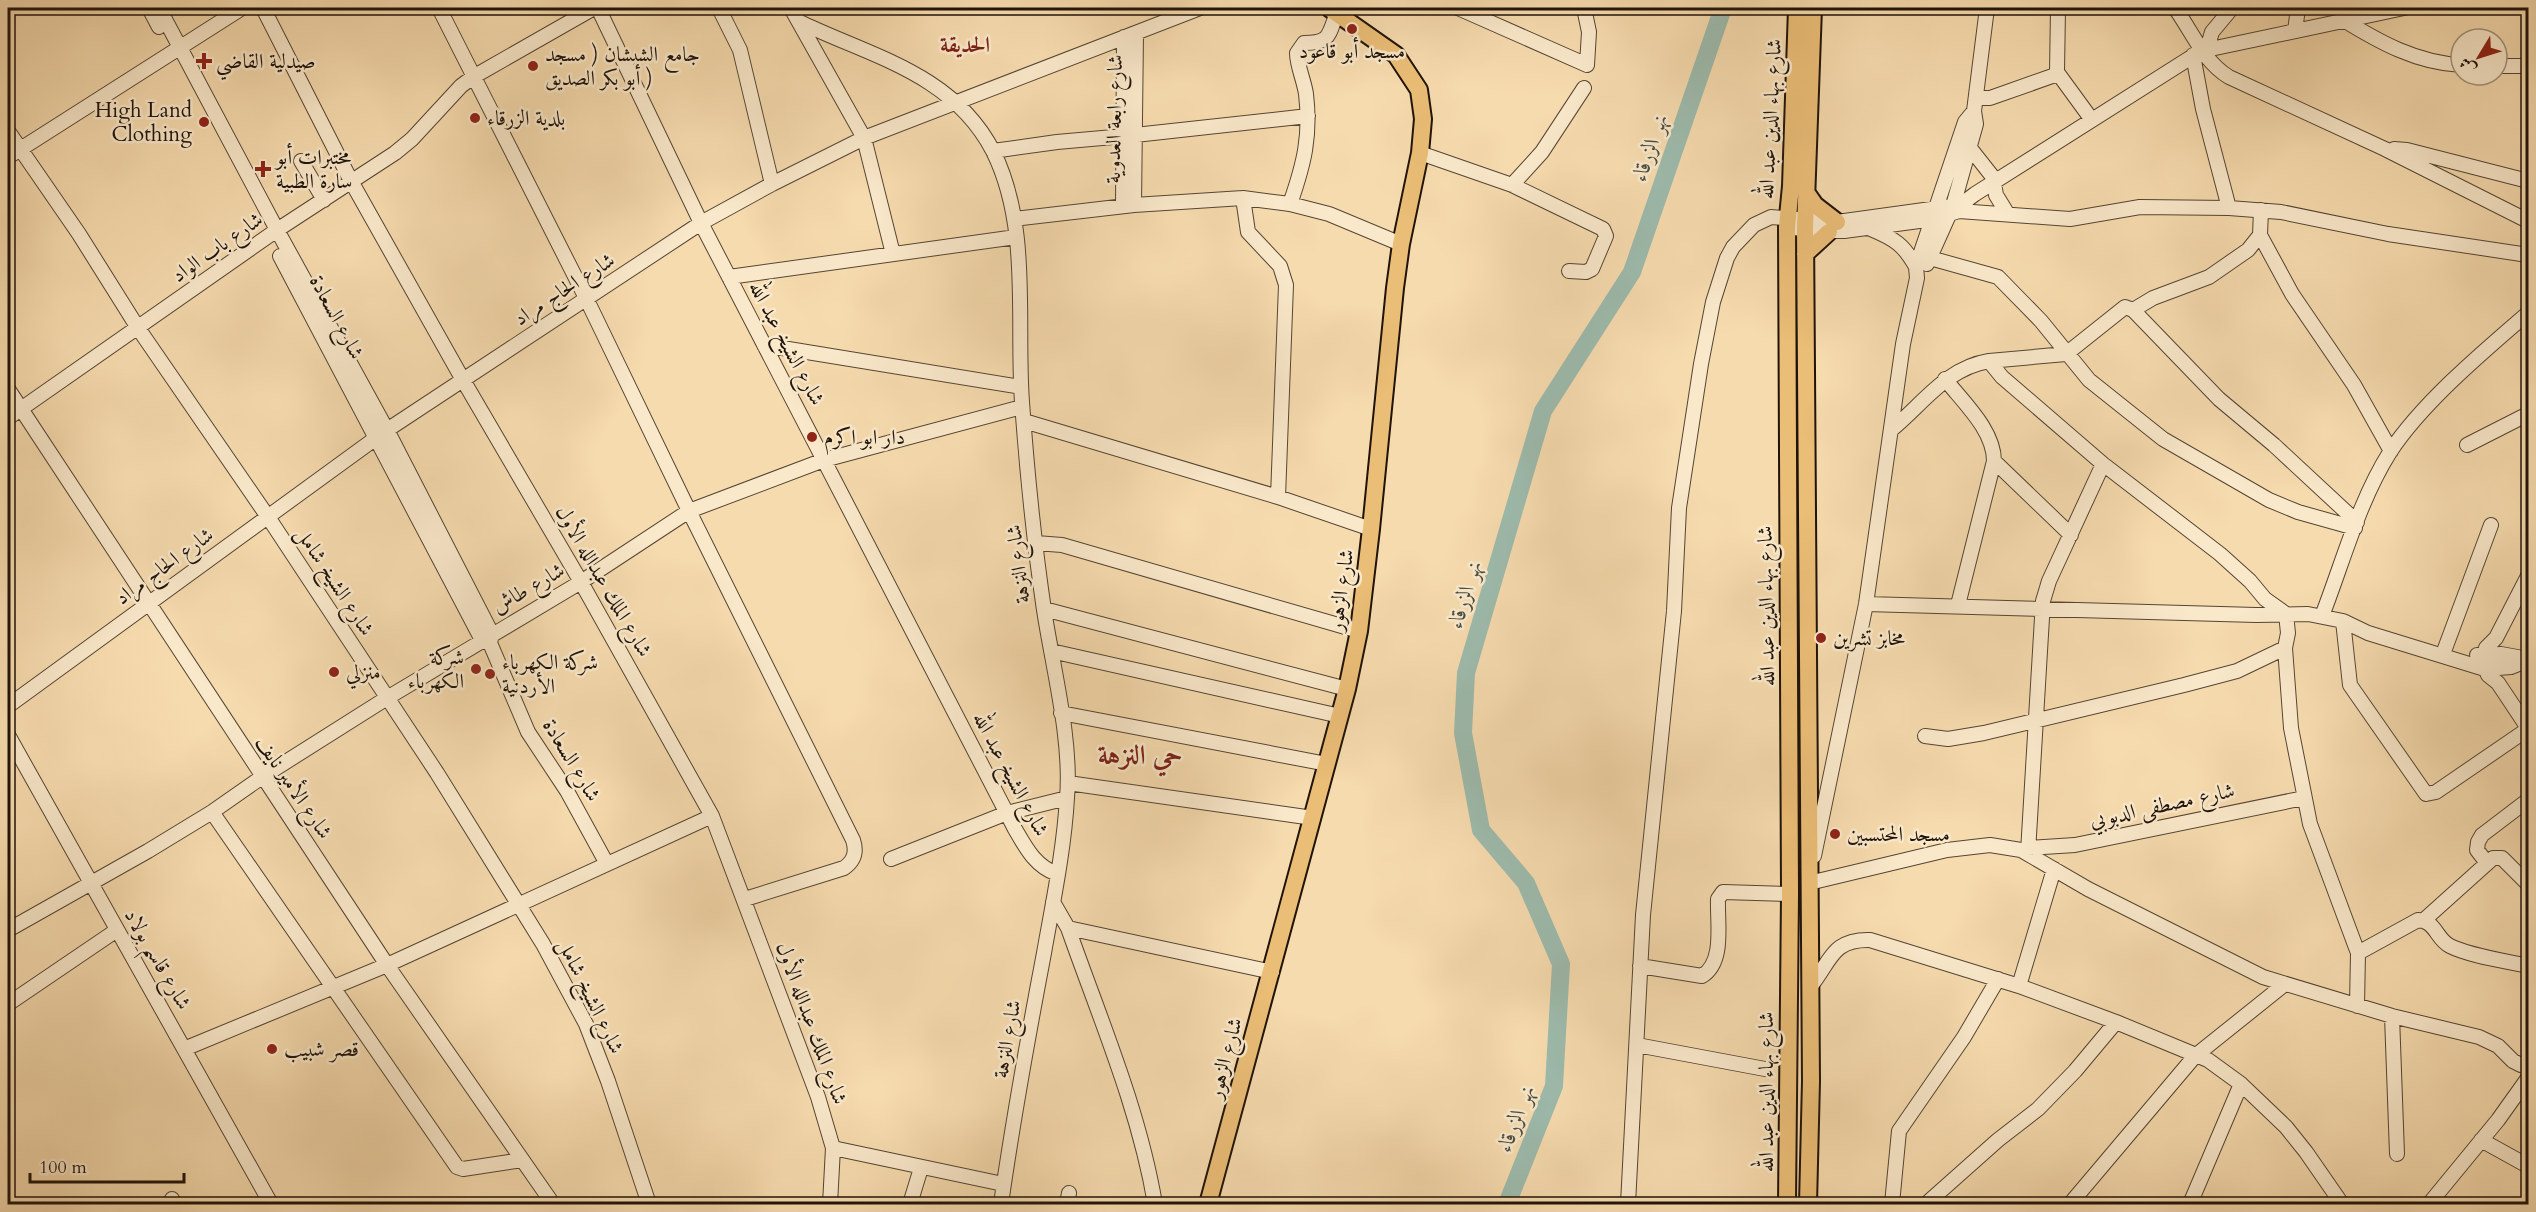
<svg xmlns="http://www.w3.org/2000/svg" width="2536" height="1212" viewBox="0 0 2536 1212" font-family="Cardo,Amiri,serif">
	<style>
		.lines { fill: none; stroke-linecap: round; stroke-linejoin: round }
		.river { stroke: #9dbbad; stroke-width: 18 }
		.minor-casing { stroke: #554533; stroke-width: 16 }
		.major-casing { stroke: #1f130a; stroke-width: 20 }
		.minor { stroke: #f9e8ca; stroke-width: 14 }
		.major { stroke: #ebbe77; stroke-width: 16 }
		.poi-dot { fill: #8f2418; stroke: #f9e8ca; stroke-width: 2 }
		.labels { text-anchor: middle; stroke-width: 5; stroke-linejoin: round; paint-order: stroke }
		.poi-label { font-size: 21px; fill: #1f130a; stroke: #f9e8ca; text-anchor: start }
		.street-label { font-size: 21px; fill: #1f130a; stroke: #f9e8ca }
		.neighbourhood-label { font-size: 22px; font-weight: bold; fill: #7a1f14; stroke: #f9e8ca }
		.water-label { font-size: 22px; font-style: italic; fill: #4b4e43; stroke: #f9e8ca }
		.district-label { font-size: 27px; font-weight: bold; fill: #7a1f14; stroke: #f9e8ca }
	</style>
	<rect width="100%" height="100%" fill="#f6dbae"/>
	<filter id="stains"><feTurbulence type="fractalNoise" baseFrequency=".00333" numOctaves="4"/><feColorMatrix values="0 0 0 0 .2 0 0 0 0 .09 0 0 0 0 .02 0 0 0 .5 -.17"/></filter>
	<radialGradient id="worn" r=".72"><stop offset=".6" stop-color="#630" stop-opacity="0"/><stop offset="1" stop-color="#630" stop-opacity=".3"/></radialGradient>
	<g class="lines">
		<path class="river" d="M1507 1204 1554 1086 1561 964 1526 883 1481 830 1463 733 1466 673 1543 411 1632 272 1723 8"/>
		<defs>
			<path id="minor" d="M149 8 159 27
				M159 8 277 230 387 430 492 634 490 643 528 732 567 791 607 864
				M263 8 351 181 463 380 581 582 712 816 818 1097 833 1148 830 1204
				M439 8 587 300 689 511 853 840C857 852 854 861 844 868L745 899
				M598 8 701 223 1015 829C1026 848 1035 866 1057 874
				M719 8 740 50 772 184
				M791 8 864 138 893 254
				M1458 8 1587 65 1589 32 1584 8
				M2058 8 2057 72 2092 120
				M2175 8C2193 33 2203 61 2229 77L2385 149 2528 221
				M2342 19C2379 42 2417 63 2461 65
				M802 23C873 57 953 74 993 151 1031 227 1016 321 1022 402 1027 472 1034 542 1044 610 1053 669 1072 740 1067 798 1064 850 1053 902 1044 953 1028 1037 1013 1120 1001 1204
				M2295 31 2298 8
				M2207 49 2212 32 2232 8
				M2193 55 2203 109 2229 208
				M2497 66H2528
				M1977 98H1990L2058 74
				M8 131 79 234 138 328 268 517 437 773 543 944 586 1024 608 1081 649 1204
				M1135 135 1308 116
				M1970 148 1996 181
				M2394 149 2407 150 2528 181
				M993 151 1057 142 1125 136
				M1420 153 1512 185 1603 229 1606 236 1592 269 1586 272 1569 271
				M8 157 242 8
				M301 161 324 200
				M1994 183 1996 195 2007 213
				M1512 185 1542 152 1584 88
				M1243 198 1248 232 1280 266 1286 285 1278 497
				M1290 204C1304 164 1311 136 1306 94 1304 80 1297 66 1297 53L1304 43C1331 43 1328 35 1337 13
				M1134 205 1136 33
				M1123 206 1124 37
				M2261 210 2260 235 2248 250 2209 277 2153 298 2133 310 2219 399 2274 445 2357 522
				M1963 211 1967 200 1975 194 2201 51 2404 8
				M1014 219 1134 205 1243 198 1290 204 1329 214 1401 244
				M1787 227 1817 231H1844L1934 219 1959 211 2070 219 2140 207 2229 208 2281 212 2388 234 2528 255
				M1871 229C1895 239 1904 245 1916 267
				M2260 235 2292 294 2354 385 2391 451
				M280 256 482 640 490 643
				M1930 258 1998 277 2041 321 2089 380 2163 439 2269 500 2298 512 2355 528
				M1927 264 1953 206 1976 124 1974 111 1987 8
				M729 277 1016 237
				M764 345 1021 387
				M1989 361 2066 354 2125 307 2133 310
				M1945 379C1963 402 1994 430 1994 461L1958 605
				M8 389 387 965 553 1204
				M8 418 277 230 395 153 412 139 461 86 473 77 594 8
				M1024 421 1278 497 1371 529
				M1891 430C1923 404 1946 368 1989 361L2002 377 2103 464 2220 554 2250 581 2265 599 2286 614 2288 633 2285 648 2291 728 2310 824 2358 953 2357 1006
				M2467 445 2528 414
				M1994 461 2071 535
				M1036 543 1062 545 1359 631
				M2528 576 2496 638 2486 648 2483 662 2488 675 2498 683 2528 728
				M1866 604 2256 615 2308 614 2343 621 2368 633 2485 669 2511 667 2528 660
				M1044 609 1347 689
				M2322 616C2343 562 2359 501 2390 452 2422 403 2484 351 2528 313
				M2343 621 2350 685 2426 794 2436 792 2528 729
				M1051 651 1340 716
				M2443 654 2491 525
				M2477 655 2501 654 2528 659
				M8 706 387 430 701 223 772 184 864 138 1200 8
				M1061 713 1327 764
				M8 735 271 1204
				M1925 736 1948 739 1984 733 2184 685 2237 671 2285 648
				M1068 783 1313 818
				M212 812 457 1167 463 1169 522 1160
				M2028 848 2075 845 2304 798
				M2028 852 2043 601 2049 581 2103 464
				M1814 856 1866 604 1903 344 1917 278 1916 267 1965 122 1974 111
				M891 859 1007 813 1067 798
				M2487 863 2477 850 2478 842 2482 835 2528 800
				M1809 883 1947 850 1990 845 2021 850 2088 889 2263 977 2392 1016 2479 1037 2498 1046 2513 1061 2521 1065H2528
				M1053 902 1068 928C1100 1019 1139 1109 1155 1204
				M2424 920 2493 858H2502L2528 884
				M1068 928 1272 972
				M8 930 148 851 212 812 262 777 387 698 581 582 689 511 824 460 1022 407
				M2358 953 2418 920C2436 921 2436 939 2450 946 2470 956 2506 961 2528 966
				M1640 966 1702 976C1725 962 1717 923 1718 899L1723 892 1790 894
				M2019 986 2054 869
				M1810 987C1831 962 1831 939 1870 940L2019 986 2116 1022 2208 1060 2241 1084 2286 1127 2306 1152 2342 1204
				M8 1004 117 930
				M2392 1016 2397 1154
				M1637 1045 1765 1069
				M184 1049 387 965 712 816
				M2481 1140 2528 1166
				M833 1148 1003 1184
				M172 1199V1204
				M910 1204 921 1168
				M1067 1204 1069 1193
				M1628 1204 1643 915 1674 611 1679 508 1701 364 1713 302 1727 258 1733 247 1754 225 1771 217 1837 222 1953 206 1959 211
				M1892 1204 1899 1131 1964 1037 1998 979
				M1926 1204 1998 1140 2038 1109 2075 1071 2116 1022
				M2070 1204 2195 1056 2285 984
				M2190 1204 2241 1084
				M2429 1204 2498 1120 2528 1078"/>
			<path id="major" d="M1806 192 1815 205 1837 222
				M1805 254 1829 232
				M1208 1204 1347 689 1359 631 1371 529 1395 288 1401 244 1420 153 1423 119 1419 90 1396 55 1329 8
				M1787 1204 1790 894 1787 227 1791 186 1797 8
				M1808 1204 1811 1081 1805 229 1813 8"/>
		</defs>
		<use href="#minor" class="minor-casing"/>
		<use href="#major" class="major-casing"/>
		<use href="#minor" class="minor"/>
		<use href="#major" class="major"/>
	</g>
	<g class="poi-dot">
		<circle cx="1352" cy="29" r="6"/>
		<path d="M201 52h6v6h6v6h-6v6h-6v-6h-6v-6h6z"/>
		<circle cx="533" cy="66" r="6"/>
		<circle cx="475" cy="118" r="6"/>
		<circle cx="204" cy="122" r="6"/>
		<path d="M260 160h6v6h6v6h-6v6h-6v-6h-6v-6h6z"/>
		<circle cx="812" cy="437" r="6"/>
		<circle cx="1821" cy="638" r="6"/>
		<circle cx="476" cy="669" r="6"/>
		<circle cx="334" cy="672" r="6"/>
		<circle cx="490" cy="674" r="6"/>
		<circle cx="1835" cy="834" r="6"/>
		<circle cx="272" cy="1049" r="6"/>
	</g>
	<g class="labels">
		<g class="poi-label">
			<text x="1352" y="58" text-anchor="middle">مسجد أبو قاعود</text>
			<text x="545" y="61">جامع الشيشان ( مسجد<tspan x="545" dy="24">أبو بكر الصديق )</tspan></text>
			<text x="216" y="68">صيدلية القاضي</text>
			<text x="192" y="117" text-anchor="end">High Land<tspan x="192" dy="24">Clothing</tspan></text>
			<text x="487" y="125">بلدية الزرقاء</text>
			<text x="276" y="164">مختبرات أبو<tspan x="276" dy="24">سارة الطبية</tspan></text>
			<text x="824" y="444">دار ابو اكرم</text>
			<text x="1833" y="645">مخابز تشرين</text>
			<text x="464" y="664" text-anchor="end">شركة<tspan x="464" dy="24">الكهرباء</tspan></text>
			<text x="502" y="669">شركة الكهرباء<tspan x="502" dy="24">الأردنية</tspan></text>
			<text x="346" y="679">منزلي</text>
			<text x="1847" y="841">مسجد المحتسبين</text>
			<text x="284" y="1056">قصر شبيب</text>
		</g>
		<g class="street-label">
			<text transform="translate(1114 119) rotate(-89)" y="7">شارع رابعة العدوية</text>
			<text transform="translate(1770 119) rotate(-87)" y="7">شارع بهاء الدين عبد الله</text>
			<text transform="translate(217 247) rotate(-35)" y="7">شارع باب الواد</text>
			<text transform="translate(564 289) rotate(-33)" y="7">شارع الحاج مراد</text>
			<text transform="translate(337 317) rotate(62)" y="7">شارع السعادة</text>
			<text transform="translate(787 343) rotate(62)" y="7">شارع الشيخ عبد الله</text>
			<text transform="translate(1018 564) rotate(-97)" y="7">شارع النزهة</text>
			<text transform="translate(164 566) rotate(-36)" y="7">شارع الحاج مراد</text>
			<text transform="translate(335 581) rotate(57)" y="7">شارع الشيخ شامل</text>
			<text transform="translate(604 581) rotate(60)" y="7">شارع الملك عبدالله الأول</text>
			<text transform="translate(528 588) rotate(-30)" y="7">شارع طاش</text>
			<text transform="translate(1341 590) rotate(-82)" y="7">شارع الزهور</text>
			<text transform="translate(1766 606) rotate(-91)" y="7">شارع بهاء الدين عبد الله</text>
			<text transform="translate(572 760) rotate(59)" y="7">شارع السعادة</text>
			<text transform="translate(1011 774) rotate(62)" y="7">شارع الشيخ عبد الله</text>
			<text transform="translate(294 787) rotate(56)" y="7">شارع الأمير نايف</text>
			<text transform="translate(2162 805) rotate(-12)" y="7">شارع مصطفى الدبوبي</text>
			<text transform="translate(158 959) rotate(60)" y="7">شارع قاسم بولاد</text>
			<text transform="translate(591 996) rotate(64)" y="7">شارع الشيخ شامل</text>
			<text transform="translate(812 1023) rotate(70)" y="7">شارع الملك عبدالله الأول</text>
			<text transform="translate(1007 1039) rotate(-80)" y="7">شارع النزهة</text>
			<text transform="translate(1225 1058) rotate(-75)" y="7">شارع الزهور</text>
			<text transform="translate(1766 1092) rotate(-90)" y="7">شارع بهاء الدين عبد الله</text>
		</g>
		<g class="neighbourhood-label">
			<text x="965" y="52">الحديقة</text>
		</g>
		<g class="water-label">
			<text transform="translate(1649 147) rotate(-71)" y="8">نهر الزرقاء</text>
			<text transform="translate(1464 594) rotate(-73)" y="8">نهر الزرقاء</text>
			<text transform="translate(1515 1118) rotate(-69)" y="8">نهر الزرقاء</text>
		</g>
		<g class="district-label">
			<text x="1140" y="764">حي النزهة</text>
		</g>
	</g>
	<rect width="2536" height="1212" fill="none" stroke="#f6dbae" stroke-width="30"/>
	<rect x="9" y="9" width="2518" height="1194" fill="none" stroke="#1f130a" stroke-width="3"/>
	<rect x="15" y="15" width="2506" height="1182" fill="none" stroke="#1f130a" stroke-width="1.5"/>
	<g transform="translate(2479 57) rotate(232)"><circle r="28" fill="#f9e8ca" stroke="#a2937d" stroke-width="1.5"/>
	<path d="M0-4.5L10 22L0 15L-10 22Z" fill="#8f2418"/>
	<text y="-9" font-size="16" font-weight="bold" text-anchor="middle" fill="#1f130a">ش</text>
	</g>
	<path d="M30 1173v9h154v-9" fill="none" stroke="#1f130a" stroke-width="3"/>
	<text x="39" y="1173" font-size="18" fill="#1f130a" stroke="#f9e8ca" stroke-width="4.5" paint-order="stroke">100 m</text>
	<rect width="100%" height="100%" filter="url(#stains)"/>
	<rect width="100%" height="100%" fill="url(#worn)"/>
</svg>
